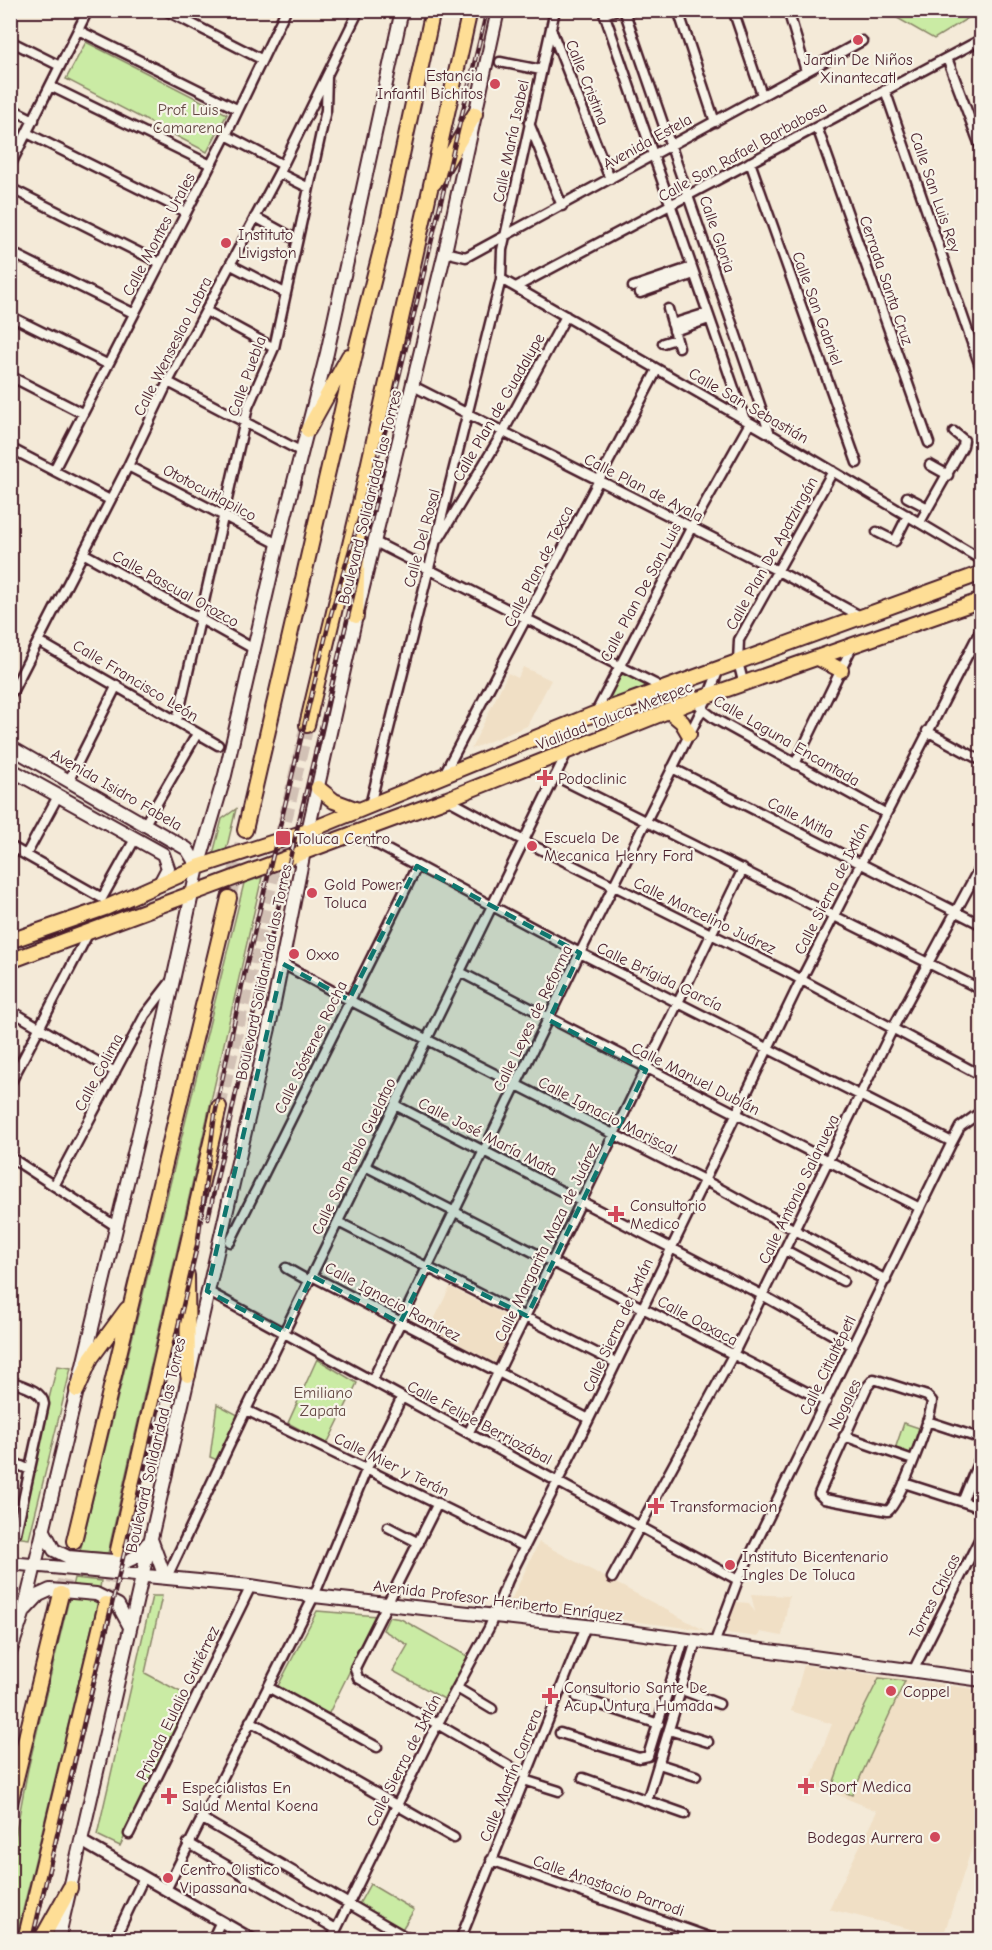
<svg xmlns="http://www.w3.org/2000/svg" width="992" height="1950" viewBox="0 0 992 1950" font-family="'Comic Neue',sans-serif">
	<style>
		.built { fill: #f0dfc5 }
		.green { fill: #caeba4; stroke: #8a8568; stroke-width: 1.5 }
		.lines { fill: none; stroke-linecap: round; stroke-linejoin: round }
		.trunk-tunnel { stroke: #d2c1b5; stroke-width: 14; stroke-dasharray: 14 7; stroke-linecap: butt }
		.minor-casing { stroke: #4a1f2b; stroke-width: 13 }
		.tertiary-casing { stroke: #4a1f2b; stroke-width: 15 }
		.secondary-casing { stroke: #4a1f2b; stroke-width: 16 }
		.trunk-casing { stroke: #4a1f2b; stroke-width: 18 }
		.minor { stroke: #f7f3e8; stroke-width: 8 }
		.tertiary { stroke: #f7f3e8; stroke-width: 10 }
		.secondary { stroke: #f7f3e8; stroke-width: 12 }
		.trunk { stroke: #fede96; stroke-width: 14 }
		.rail-casing { stroke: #4a1f2b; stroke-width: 4.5 }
		.rail { stroke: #f7f3e8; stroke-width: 2; stroke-dasharray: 7; stroke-linecap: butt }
		.marked { fill: #0f766e; fill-opacity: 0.2; stroke: #0f766e; stroke-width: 4.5; stroke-dasharray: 12 8; stroke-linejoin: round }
		.poi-dot { fill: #d1495b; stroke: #f7f3e8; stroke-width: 2 }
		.labels { text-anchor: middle; stroke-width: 4.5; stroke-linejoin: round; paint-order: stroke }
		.poi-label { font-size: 16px; fill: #4a1f2b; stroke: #f7f3e8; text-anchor: start }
		.street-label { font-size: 16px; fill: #4a1f2b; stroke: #f7f3e8 }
		.park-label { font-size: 16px; fill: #644843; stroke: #f7f3e8 }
	</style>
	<rect width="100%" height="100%" fill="#f4ead8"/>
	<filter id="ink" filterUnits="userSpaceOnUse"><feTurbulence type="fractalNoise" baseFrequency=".0167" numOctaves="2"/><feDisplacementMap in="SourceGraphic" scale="12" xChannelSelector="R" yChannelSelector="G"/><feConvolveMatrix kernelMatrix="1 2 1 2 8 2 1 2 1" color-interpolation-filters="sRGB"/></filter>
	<g filter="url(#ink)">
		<path class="built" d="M523 667 551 680 527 726 471 749 508 673 518 678Z
			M450 1287 518 1322 497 1364 429 1330Z
			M539 1542 704 1630 508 1606Z
			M751 1594 789 1596 782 1636 760 1632 758 1637 727 1633V1618L736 1602 749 1603 755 1612Z
			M804 1665 981 1690V1833L977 1832 943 1937 829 1909 877 1811 809 1783 832 1724 791 1711Z"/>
		<path class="green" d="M981 10 934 39 885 11V10Z
			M86 42 227 114 207 152 66 79Z
			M620 673 653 687 604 703Z
			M236 809 225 855 213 854 222 819Z
			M262 877 108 1553 80 1551 244 883Z
			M317 1359 357 1383 327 1444 288 1423Z
			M57 1366 71 1368 29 1539 15 1537Z
			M217 1404 238 1415 217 1460 210 1457Z
			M904 1423 919 1428 910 1454 895 1449Z
			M74 1578 101 1581 98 1602 16 1939 11 1940V1858L28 1769Z
			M152 1596H162L145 1673 192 1698 120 1846 97 1835Z
			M317 1611 377 1616 328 1715 277 1688Z
			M389 1617 401 1619 469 1657 446 1700 393 1671 408 1645 383 1630Z
			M879 1678 905 1681 852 1795 832 1787 850 1736Z
			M370 1884 414 1910 401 1931 358 1906Z"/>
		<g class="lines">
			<path class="trunk-tunnel" d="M229 898 245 830
				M219 1107 307 725
				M61 1594 74 1541
				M106 1604 115 1562"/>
			<defs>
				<path id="minor" d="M75 10 85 16
					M165 10 261 59
					M603 10 745 420
					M624 10 770 434
					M678 10 715 122
					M733 10 762 95
					M788 10 806 71
					M604 14 617 10
					M551 29 610 179
					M78 30 237 109
					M10 41 60 66
					M947 58 982 151
					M500 62 541 70
					M50 86 211 165
					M885 90 982 372
					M10 108 34 120
					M529 123 562 206
					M817 127 929 443
					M27 133 186 212
					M226 135 283 165
					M750 162 857 463
					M10 166 88 10
					M279 173 309 188
					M10 188 160 263
					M255 217 297 240
					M10 252 133 313
					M445 252 466 257 862 41
					M231 265 285 293
					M501 279 770 434 982 560
					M516 287 982 39
					M633 287 692 267
					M640 293 694 274
					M668 309 679 347
					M206 311 274 348
					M10 316 107 364
					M672 324 707 313
					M674 331 709 319
					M663 343 676 339
					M10 376 82 413
					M168 382 302 452
					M413 386 778 571 862 617
					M10 448 110 500
					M930 465 948 475
					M128 466 278 544
					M54 470 226 135 286 10
					M907 497 928 508
					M920 522 963 446 964 440 954 432
					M877 532 895 541 908 515
					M440 537 503 432 566 316
					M375 542 663 688
					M83 553 254 649
					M38 641 218 745
					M684 682 702 709 715 719 885 813
					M744 685 738 662 739 640 833 471
					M10 696 128 466 168 382 283 165 359 10
					M595 714 691 528 750 423
					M177 721 248 407 274 348 326 110 327 76
					M927 731 982 761
					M795 764 852 647
					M672 768 982 925
					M444 774 657 370
					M555 776 982 990
					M69 780 117 685
					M447 799 524 841 785 971 982 1076
					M370 805 501 279 502 250 555 10
					M145 824 197 734
					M356 833 580 953 952 1142
					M10 846 102 898 135 839
					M26 855 58 796
					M283 964 349 1000 704 1180 886 1280
					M460 972 920 1208
					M10 1010 115 1072
					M10 1084 88 934
					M395 1105 762 1295 853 1346
					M10 1157 117 1227
					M365 1166 826 1402
					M54 1186 145 1015 172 980
					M338 1222 616 1363
					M230 1242 417 866
					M785 1250 843 1281
					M286 1268 309 1281
					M312 1276 589 1419
					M207 1291 738 1580
					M874 1379 927 1396 932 1401C931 1418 900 1502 888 1511L824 1499 819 1494 867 1387Z
					M10 1381C22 1386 42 1390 44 1404L16 1533 10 1539
					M372 1381 580 953 708 697 719 669
					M246 1410 525 1547
					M927 1421 982 1439
					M469 1432 743 869
					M844 1436 913 1460
					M10 1461 30 1470
					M904 1483 982 1508
					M963 1500 982 1453
					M438 1503 355 1668 358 1678 525 1775
					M388 1527 419 1543
					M167 1577 246 1410 568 750
					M612 1578 733 1355 893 1028 982 863
					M714 1644 738 1580 952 1142 960 1127 982 1111
					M913 1671 982 1534
					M268 1687 377 1747
					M457 1688 492 1709
					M682 1690 719 1704
					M577 1697 659 1724
					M250 1721 454 1838
					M669 1730 708 1742
					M560 1733 639 1758 648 1756 684 1639
					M659 1764 696 1776
					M583 1778 685 1814
					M524 1780 559 1791
					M647 1801 696 1641
					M201 1818 411 1940
					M129 1834 251 1586
					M188 1843 336 1929
					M491 1860 717 1940
					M166 1890 314 1596 367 1468 402 1397
					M119 1930 144 1877
					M212 1940 221 1921
					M331 1940 429 1740 489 1628 508 1580 589 1419 801 980 982 627
					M460 1940 586 1626"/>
				<path id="tertiary" d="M81 1841 253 1940"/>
				<path id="secondary" d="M10 747 187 849 198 867
					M10 769 163 854 168 868 159 885
					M43 1529 54 1550 68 1557 125 1562 138 1556 147 1544
					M151 1539 165 1577
					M10 1563 251 1586 314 1596 586 1626 982 1680
					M26 1609 39 1595 50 1590 96 1594 118 1605 130 1627
					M10 1653 24 1611 144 1112 198 867 225 775 278 544 327 353 402 10
					M58 1940 269 1028 308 831 356 616 445 252 498 10"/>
				<path id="trunk" d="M434 183 475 114
					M308 430 349 356
					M356 616 358 538
					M820 659 841 670
					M669 711 682 722 689 734
					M307 725 360 503 470 10
					M318 788 334 801 358 810
					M245 830 358 341 385 234 433 10
					M10 941 105 908 198 867 308 831 594 714 982 573
					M10 961 447 799 696 700 982 600
					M187 1275 188 1375
					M77 1390 91 1358 127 1309
					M74 1541 229 898
					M118 1550 219 1107
					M10 1803 61 1594
					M25 1940 106 1604
					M41 1940 70 1888"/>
			</defs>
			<use href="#minor" class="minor-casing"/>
			<use href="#tertiary" class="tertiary-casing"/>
			<use href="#secondary" class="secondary-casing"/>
			<use href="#trunk" class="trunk-casing"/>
			<use href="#minor" class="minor"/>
			<use href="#tertiary" class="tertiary"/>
			<use href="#secondary" class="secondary"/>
			<use href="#trunk" class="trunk"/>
			<defs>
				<path id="rail" d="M208 1219 263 971 385 462
					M32 1940 197 1247 215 1114 245 971 331 614 389 418 487 10"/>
			</defs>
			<use href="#rail" class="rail-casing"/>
			<use href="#rail" class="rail"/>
		</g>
	</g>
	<path class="marked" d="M417 866 580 953 549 1020 646 1070 527 1316 428 1267 400 1323 312 1276 285 1332 207 1291 283 964 349 1000Z"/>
	<g class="poi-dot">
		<circle cx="858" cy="40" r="6"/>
		<circle cx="495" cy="84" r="6"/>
		<circle cx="226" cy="243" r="6"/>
		<path d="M542 769h6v6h6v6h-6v6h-6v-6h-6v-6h6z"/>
		<rect x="275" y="830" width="16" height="16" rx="3"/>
		<circle cx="532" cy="846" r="6"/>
		<circle cx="312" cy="893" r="6"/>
		<circle cx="294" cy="954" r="6"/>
		<path d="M613 1205h6v6h6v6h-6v6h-6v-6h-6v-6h6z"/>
		<path d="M653 1497h6v6h6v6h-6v6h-6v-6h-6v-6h6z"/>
		<circle cx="730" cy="1565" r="6"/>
		<circle cx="891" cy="1691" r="6"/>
		<path d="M547 1687h6v6h6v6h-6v6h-6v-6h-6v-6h6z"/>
		<path d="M803 1777h6v6h6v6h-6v6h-6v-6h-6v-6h6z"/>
		<path d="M166 1787h6v6h6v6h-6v6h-6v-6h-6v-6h6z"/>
		<circle cx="935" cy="1837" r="6"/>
		<circle cx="168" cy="1878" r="6"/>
	</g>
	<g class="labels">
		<g class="poi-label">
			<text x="858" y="65" text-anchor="middle">Jardin De Niños<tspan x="858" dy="18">Xinantecatl</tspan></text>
			<text x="483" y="81" text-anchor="end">Estancia<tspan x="483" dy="18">Infantil Bichitos</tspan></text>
			<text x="238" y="240">Instituto<tspan x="238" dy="18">Livigston</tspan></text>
			<text x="558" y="784">Podoclinic</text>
			<text x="544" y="843">Escuela De<tspan x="544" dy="18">Mecanica Henry Ford</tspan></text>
			<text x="296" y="844">Toluca Centro</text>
			<text x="324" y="890">Gold Power<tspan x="324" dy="18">Toluca</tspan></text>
			<text x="306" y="960">Oxxo</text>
			<text x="630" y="1211">Consultorio<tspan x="630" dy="18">Medico</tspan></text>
			<text x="670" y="1512">Transformacion</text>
			<text x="742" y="1562">Instituto Bicentenario<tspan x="742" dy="18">Ingles De Toluca</tspan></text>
			<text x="564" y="1693">Consultorio Sante De<tspan x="564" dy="18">Acup Untura Humada</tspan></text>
			<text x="903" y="1697">Coppel</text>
			<text x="820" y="1792">Sport Medica</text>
			<text x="182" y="1793">Especialistas En<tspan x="182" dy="18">Salud Mental Koena</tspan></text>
			<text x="923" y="1843" text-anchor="end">Bodegas Aurrera</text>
			<text x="180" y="1875">Centro Olistico<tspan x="180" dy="18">Vipassana</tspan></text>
		</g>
		<g class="street-label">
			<text transform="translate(588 82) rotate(68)" y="6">Calle Cristina</text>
			<text transform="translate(510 141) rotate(-78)" y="6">Calle María Isabel</text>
			<text transform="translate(647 141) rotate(-29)" y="6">Avenida Estela</text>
			<text transform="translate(742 151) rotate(-29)" y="6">Calle San Rafael Barbabosa</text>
			<text transform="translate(936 192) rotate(71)" y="6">Calle San Luis Rey</text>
			<text transform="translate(158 234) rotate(-62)" y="6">Calle Montes Urales</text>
			<text transform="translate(718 234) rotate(71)" y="6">Calle Gloria</text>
			<text transform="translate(887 280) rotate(71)" y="6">Cerrada Santa Cruz</text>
			<text transform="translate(818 308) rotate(70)" y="6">Calle San Gabriel</text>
			<text transform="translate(172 346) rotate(-63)" y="6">Calle Wenseslao Labra</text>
			<text transform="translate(246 376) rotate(-70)" y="6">Calle Puebla</text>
			<text transform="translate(749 405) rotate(30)" y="6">Calle San Sebastián</text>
			<text transform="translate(498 407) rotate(-60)" y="6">Calle Plan de Guadalupe</text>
			<text transform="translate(644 487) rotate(27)" y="6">Calle Plan de Ayala</text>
			<text transform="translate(210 492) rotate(28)" y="6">Ototocuitlapilco</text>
			<text transform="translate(369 497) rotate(-76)" y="6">Boulevard Solidaridad las Torres</text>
			<text transform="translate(421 538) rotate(-75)" y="6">Calle Del Rosal</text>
			<text transform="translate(771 553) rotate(-61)" y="6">Calle Plan De Apatzingán</text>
			<text transform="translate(538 566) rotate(-63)" y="6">Calle Plan de Texca</text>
			<text transform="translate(176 588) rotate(29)" y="6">Calle Pascual Orozco</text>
			<text transform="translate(640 592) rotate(-62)" y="6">Calle Plan De San Luis</text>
			<text transform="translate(136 680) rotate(31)" y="6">Calle Francisco León</text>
			<text transform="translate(614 715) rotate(-21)" y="6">Vialidad Toluca-Metepec</text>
			<text transform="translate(787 740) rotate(30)" y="6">Calle Laguna Encantada</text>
			<text transform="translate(117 789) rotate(30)" y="6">Avenida Isidro Fabela</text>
			<text transform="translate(801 817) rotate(27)" y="6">Calle Mitla</text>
			<text transform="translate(831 888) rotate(-63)" y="6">Calle Sierra de Ixtlán</text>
			<text transform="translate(705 915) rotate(26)" y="6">Calle Marcelino Juárez</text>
			<text transform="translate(263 972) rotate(-78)" y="6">Boulevard Solidaridad las Torres</text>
			<text transform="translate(660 976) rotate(26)" y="6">Calle Brígida García</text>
			<text transform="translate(532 1018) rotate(-64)" y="6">Calle Leyes de Reforma</text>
			<text transform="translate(310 1047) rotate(-64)" y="6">Calle Sóstenes Rocha</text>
			<text transform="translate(98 1072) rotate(-62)" y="6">Calle Colima</text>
			<text transform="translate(696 1078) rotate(27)" y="6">Calle Manuel Dublán</text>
			<text transform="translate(608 1115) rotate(27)" y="6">Calle Ignacio Mariscal</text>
			<text transform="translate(488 1136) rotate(27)" y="6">Calle José María Mata</text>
			<text transform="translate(353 1156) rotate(-64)" y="6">Calle San Pablo Guelatao</text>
			<text transform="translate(798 1189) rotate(-64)" y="6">Calle Antonio Salanueva</text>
			<text transform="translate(546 1242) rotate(-64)" y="6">Calle Margarita Maza de Juárez</text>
			<text transform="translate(393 1301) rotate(28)" y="6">Calle Ignacio Ramírez</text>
			<text transform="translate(698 1320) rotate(28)" y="6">Calle Oaxaca</text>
			<text transform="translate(617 1325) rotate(-65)" y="6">Calle Sierra de Ixtlán</text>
			<text transform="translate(827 1365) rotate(-64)" y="6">Calle Citlaltépetl</text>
			<text transform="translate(844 1404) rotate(-64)" y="6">Nogales</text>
			<text transform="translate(480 1422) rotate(28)" y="6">Calle Felipe Berriozábal</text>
			<text transform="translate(155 1445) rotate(-77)" y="6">Boulevard Solidaridad las Torres</text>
			<text transform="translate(392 1464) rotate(26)" y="6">Calle Mier y Terán</text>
			<text transform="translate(934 1596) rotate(-63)" y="6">Torres Chicas</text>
			<text transform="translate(498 1600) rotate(7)" y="6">Avenida Profesor Heriberto Enríquez</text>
			<text transform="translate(177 1703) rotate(-64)" y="6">Privada Eulalio Gutiérrez</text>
			<text transform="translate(403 1760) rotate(-63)" y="6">Calle Sierra de Ixtlán</text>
			<text transform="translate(510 1775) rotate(-68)" y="6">Calle Martín Carrera</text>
			<text transform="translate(609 1885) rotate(19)" y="6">Calle Anastacio Parrodi</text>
		</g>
		<g class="park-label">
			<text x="188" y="115">Prof. Luis<tspan x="188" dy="18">Camarena</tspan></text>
			<text x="323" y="1398">Emiliano<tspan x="323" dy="18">Zapata</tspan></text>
		</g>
	</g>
	<rect width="992" height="1950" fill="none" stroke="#f7f3e8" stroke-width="36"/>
	<rect x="18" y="18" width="956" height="1914" fill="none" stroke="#4a1f2b" stroke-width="2" filter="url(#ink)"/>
</svg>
